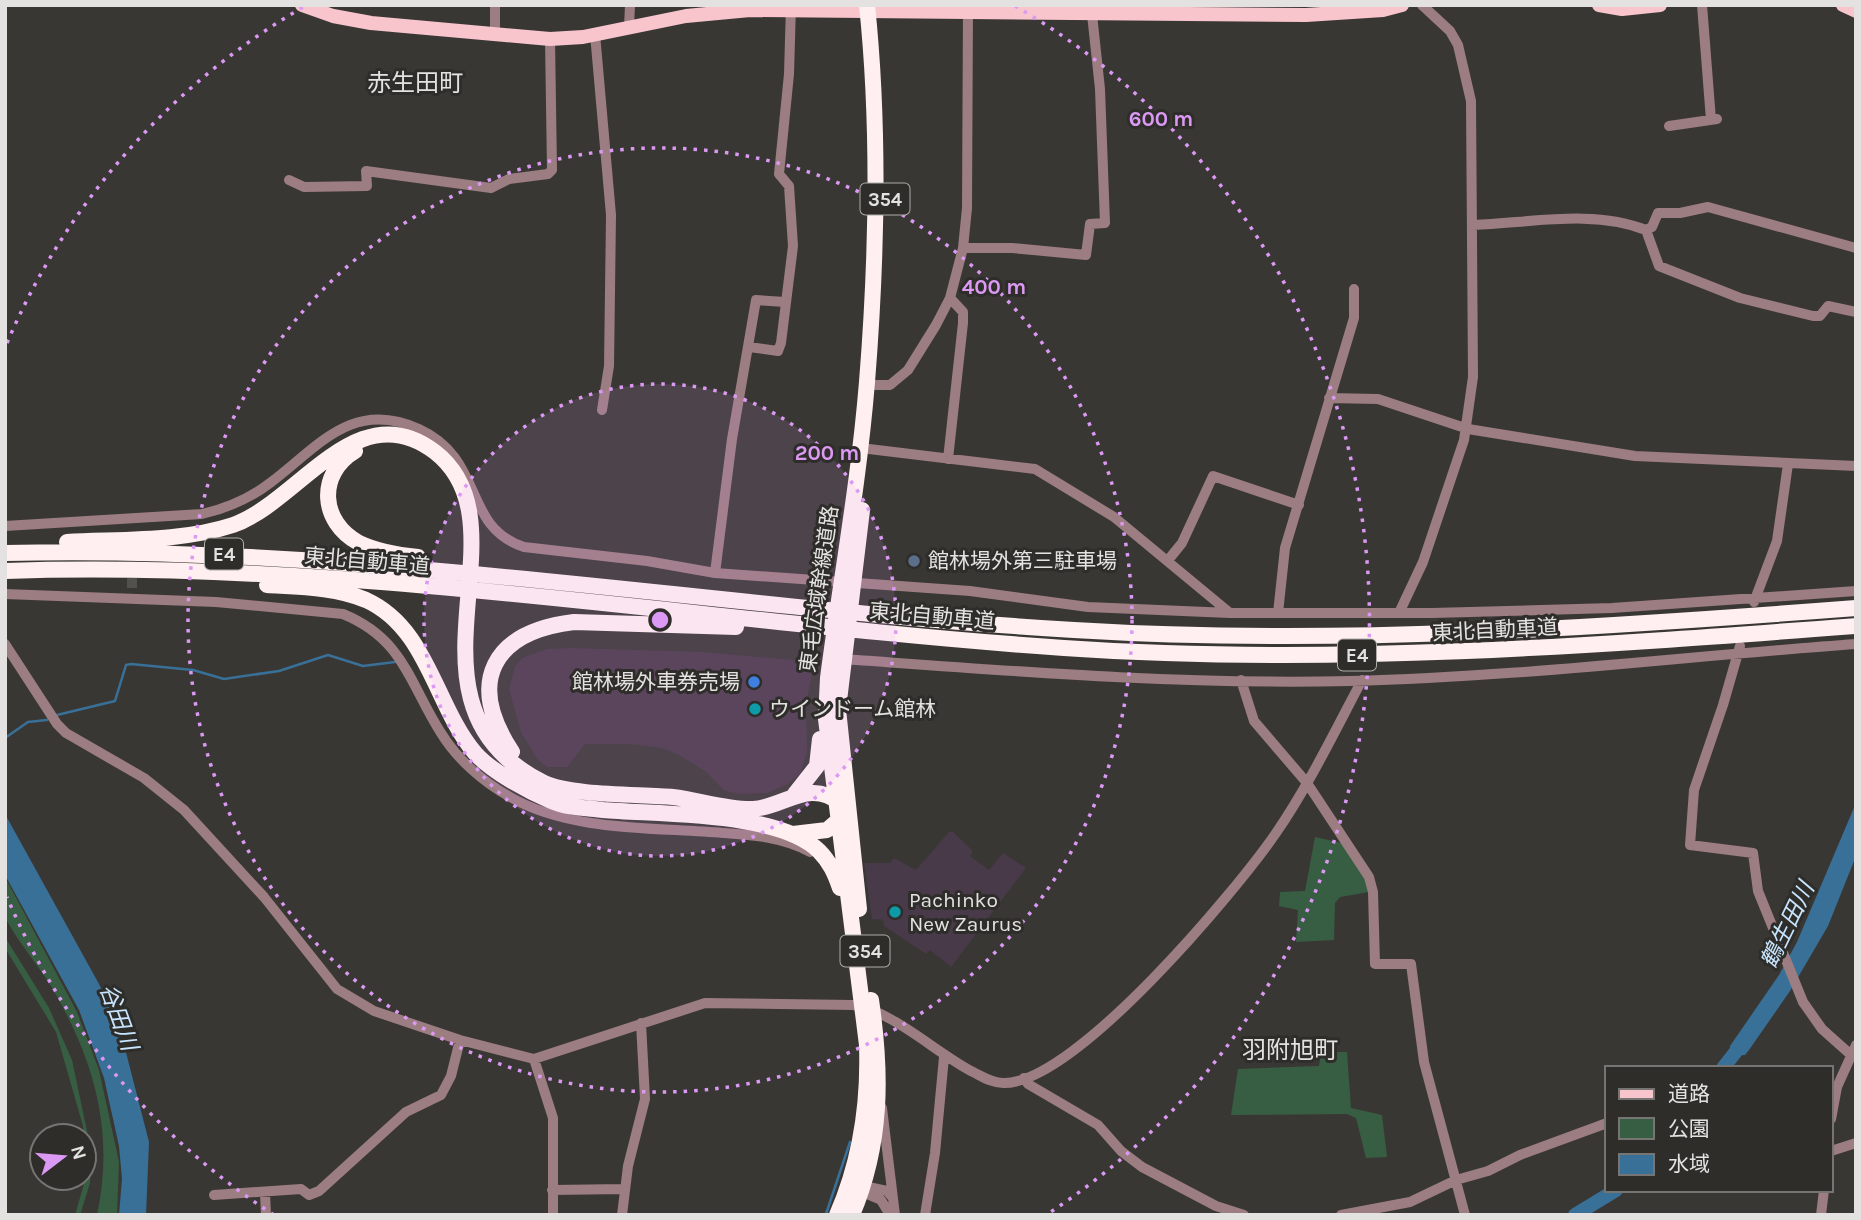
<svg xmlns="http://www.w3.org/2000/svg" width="1861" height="1220" viewBox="0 0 1861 1220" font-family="Karla,'Noto Sans JP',sans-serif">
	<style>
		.commercial { fill: #483a48 }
		.green { fill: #375e42 }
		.water { fill: #397098 }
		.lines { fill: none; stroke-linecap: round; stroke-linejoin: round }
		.stream { stroke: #397098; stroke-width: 2.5 }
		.river { stroke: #397098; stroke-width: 14 }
		.minor-tunnel { stroke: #52514e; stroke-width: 10; stroke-dasharray: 10 5; stroke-linecap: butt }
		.minor { stroke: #9c7d81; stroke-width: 10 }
		.major { stroke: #f8c5cc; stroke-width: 14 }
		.highway { stroke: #ffeff1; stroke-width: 16 }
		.ring { fill: none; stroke: #dc99f4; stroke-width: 3.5; stroke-dasharray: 3.5 7 }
		.service-dot { fill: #5c6f8a; stroke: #2e2d2a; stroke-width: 2.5 }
		.shop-dot { fill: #3f7fe0; stroke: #2e2d2a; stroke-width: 2.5 }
		.culture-dot { fill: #0f9aa8; stroke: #2e2d2a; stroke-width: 2.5 }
		.labels { text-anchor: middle; stroke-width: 6; stroke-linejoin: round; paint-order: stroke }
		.shield { fill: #2e2d2a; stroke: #adaca9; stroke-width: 2 }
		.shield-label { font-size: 19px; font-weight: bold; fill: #e3e2e0 }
		.street-label { font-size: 21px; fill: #e3e2e0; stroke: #2e2d2a }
		.poi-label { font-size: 21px; fill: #e3e2e0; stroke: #2e2d2a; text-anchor: start }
		.water-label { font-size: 23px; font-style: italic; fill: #c7e5fe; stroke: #2e2d2a }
		.quarter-label { font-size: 24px; fill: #e3e2e0; stroke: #2e2d2a }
		.centre { fill: #dc99f4; stroke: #2e2d2a; stroke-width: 3.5 }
		.ring-label { font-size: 21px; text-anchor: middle; font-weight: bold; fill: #dc99f4; stroke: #2e2d2a; stroke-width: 6; stroke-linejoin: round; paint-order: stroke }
	</style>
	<rect width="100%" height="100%" fill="#393734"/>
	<path class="commercial" d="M571 648 703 652 814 662 806 704 807 752 800 774 788 784 767 793 737 794 724 790 705 771 679 755 662 748 630 744H585L567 767H547L537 759 521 732 509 689 515 667 522 658 547 649Z
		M949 832H953L973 851 970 856 989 870 1003 853 1026 868 951 967 930 950 926 954 884 926 883 920 872 919 864 863H890L894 858 916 870Z"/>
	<path class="green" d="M1315 837 1342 843 1366 879 1369 892 1340 897 1335 903 1334 940 1296 942 1298 910 1279 906 1280 892 1305 891Z
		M5 877 77 1012 99 1070 119 1162 117 1215H97C115 1131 94 1059 51 986 42 970 8 929 5 915 3 903 5 889 5 877Z
		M5 937 49 1008 72 1060 92 1155 90 1183 80 1215H75L86 1177 83 1126 56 1032 5 948Z
		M1321 1052H1347L1351 1108 1382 1115 1387 1157 1366 1158 1356 1118 1347 1114 1231 1115 1238 1069 1319 1066Z"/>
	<path class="water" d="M1856 803V856L1828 926 1790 991 1749 1050 1745 1055 1732 1056 1730 1046 1779 975 1797 942Z
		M5 814 99 984 120 1029 149 1142 146 1215H119L122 1179 119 1146 104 1078 79 1010 5 875Z"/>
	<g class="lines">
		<path class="stream" d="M57 715 115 701 126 665 131 664 193 670 224 679 279 671 328 655 363 666 395 662
			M5 738 28 722 47 720
			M820 1215 826 1214 850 1142"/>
		<path class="river" d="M1723 1068 1745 1040
			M1575 1215 1616 1190"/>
		<path class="minor-tunnel" d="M132 588V530"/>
		<path class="minor" d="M1702 5 1711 120
			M629 27 630 5
			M595 34 611 215 609 366 602 410
			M495 36V5
			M1669 126 1717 119
			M289 180 304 187 367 186 366 171 491 188 509 179 548 174 552 170 550 39
			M1474 225C1529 223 1594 209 1646 230L1659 266 1740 298 1813 316H1820L1828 306 1856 312
			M1646 230 1652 227 1658 213H1680L1708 207 1856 248
			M963 248H1012L1086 255 1090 224 1105 223 1100 89 1091 5
			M749 347 778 351 781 343 793 246 789 186 779 174 789 74 791 5
			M867 385H890L908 370 936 325 950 298 963 248 967 208 968 6
			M1329 398 1378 399 1468 429 1635 456 1856 466
			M869 449 1035 469 1114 517 1230 613
			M948 459 963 323V312L950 298
			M5 526 202 514C228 508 249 499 270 483 317 448 352 398 419 429 485 459 462 527 524 547L647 561 715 573 970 591 1088 607 1230 613H1432L1612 608 1856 591
			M1169 559 1182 543 1213 476 1299 505
			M715 573 732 439 756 300 785 302
			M5 594 216 602 343 614C404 639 409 683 441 733 457 759 483 782 510 797 571 832 654 827 723 833 752 835 784 837 810 852
			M1754 602 1777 541 1788 464
			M1278 613 1285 548 1354 318V289
			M1399 613 1423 562 1464 440 1473 377 1471 101 1458 45 1450 31 1422 5
			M5 644 57 724 66 733 144 778 184 810 264 897 337 989 374 1011 460 1040 534 1059 705 1003 853 1005C893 1011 936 1053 973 1072 983 1077 992 1083 1003 1083 1074 1085 1236 891 1276 833 1309 785 1335 731 1362 680
			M1740 646 1723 705 1694 790 1690 845 1753 853 1758 891 1803 1002 1822 1029 1850 1054
			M843 659C1011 671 1181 685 1350 681 1519 677 1687 656 1856 644
			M1241 680 1254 721 1307 783 1369 877 1373 892 1375 964H1411L1424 1062 1465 1215
			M534 1059 553 1118V1215
			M1024 1078 1028 1084 1098 1125 1121 1151 1142 1167 1216 1206 1244 1215
			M882 1108 895 1215
			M1831 1119 1837 1087 1856 1045
			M1831 1151 1856 1143
			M859 1185 887 1191 893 1198
			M855 1189 881 1200 890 1215
			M552 1190 624 1189
			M265 1193 266 1215
			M214 1195 301 1189 309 1195 319 1191 406 1112 441 1095 451 1076 460 1040
			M622 1215 628 1166 645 1099 641 1023
			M925 1215 935 1153 944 1057
			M1341 1215 1410 1202 1456 1180 1488 1171 1520 1155 1607 1123
			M1821 1215 1824 1190"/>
		<path class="major" d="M302 5 333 16 371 23 550 39 583 37 686 16 750 10 1306 15 1383 10 1402 5
			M1599 5 1622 9 1660 5
			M1843 5 1856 11"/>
		<path class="highway" d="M355 451C317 474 320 522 359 543 378 552 397 555 418 557
			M67 542C121 539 181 542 233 525 299 502 357 392 435 452 532 527 386 705 544 783 571 796 641 794 673 797 699 800 727 810 753 809 785 807 809 778 840 803
			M5 553C364 544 717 609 1074 630 1336 646 1595 628 1856 608
			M5 571C360 559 711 624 1064 648 1329 666 1592 646 1856 626
			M267 585C300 587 335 587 366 600 428 628 435 706 475 753 492 772 528 791 551 801 567 808 586 808 603 810 659 815 779 811 819 851 830 862 835 874 840 888
			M512 752C466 682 492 632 574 622L736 627
			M795 794 817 766 820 739
			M793 834 827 830 841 818
			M859 909 838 709 862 510
			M837 1215C861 1160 869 1104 867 1045L826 719 828 678C841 579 859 481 867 382 877 257 880 130 867 5
			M852 1215C882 1144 882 1075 871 1000"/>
	</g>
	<circle cx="660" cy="620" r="236" fill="#dc99f4" fill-opacity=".12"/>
	<g class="ring">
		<circle cx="660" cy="620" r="236"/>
		<circle cx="660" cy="620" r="472"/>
		<path d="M274 1215A709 709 0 0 1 7 897M7 343A709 709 0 0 1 305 6M1015 6A709 709 0 0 1 1046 1215"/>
	</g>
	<circle class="service-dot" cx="914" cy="561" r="7"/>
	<circle class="shop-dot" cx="754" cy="682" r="7"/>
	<g class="culture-dot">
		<circle cx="755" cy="709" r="7"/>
		<circle cx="895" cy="912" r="7"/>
	</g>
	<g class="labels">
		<g class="shield">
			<rect x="860.5" y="183.5" width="49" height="31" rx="5"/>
			<rect x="205" y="538.5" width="38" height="31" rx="5"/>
			<rect x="1338" y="639.5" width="38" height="31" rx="5"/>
			<rect x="840.5" y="935.5" width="49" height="31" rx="5"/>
		</g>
		<g class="shield-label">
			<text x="885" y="206">354</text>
			<text x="224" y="561">E4</text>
			<text x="1357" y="662">E4</text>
			<text x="865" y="958">354</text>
		</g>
		<g class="street-label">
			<text transform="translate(367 561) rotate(5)" y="7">東北自動車道</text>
			<text transform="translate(819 589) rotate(-82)" y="7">東毛広域幹線道路</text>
			<text transform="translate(932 616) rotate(5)" y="7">東北自動車道</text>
			<text transform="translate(1495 630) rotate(-3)" y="7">東北自動車道</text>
		</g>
		<g class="poi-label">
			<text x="928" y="568">館林場外第三駐車場</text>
			<text x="740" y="689" text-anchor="end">館林場外車券売場</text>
			<text x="769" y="716">ウインドーム館林</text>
			<text x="909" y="907">Pachinko<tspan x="909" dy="24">New Zaurus</tspan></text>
		</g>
		<g class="water-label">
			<text transform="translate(1787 925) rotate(-64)" y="8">鶴生田川</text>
			<text transform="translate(119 1017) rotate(70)" y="8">谷田川</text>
		</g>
		<g class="quarter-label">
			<text x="415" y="91">赤生田町</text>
			<text x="1290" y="1058">羽附旭町</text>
		</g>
	</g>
	<circle cx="660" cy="620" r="10" class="centre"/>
	<g class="ring-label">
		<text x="1161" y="126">600 m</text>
		<text x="994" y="294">400 m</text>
		<text x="827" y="460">200 m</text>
	</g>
	<rect width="1861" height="1220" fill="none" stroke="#e3e2e0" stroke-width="14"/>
	<rect x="1605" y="1066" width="228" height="126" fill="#2e2d2a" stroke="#767573" stroke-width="2"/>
	<rect x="1619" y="1089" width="35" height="10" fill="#f8c5cc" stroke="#767573" stroke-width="2"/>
	<text x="1668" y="1101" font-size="21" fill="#e3e2e0">道路</text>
	<rect x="1619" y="1118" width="35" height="21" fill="#375e42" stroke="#767573" stroke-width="2"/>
	<text x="1668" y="1136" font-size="21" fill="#e3e2e0">公園</text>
	<rect x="1619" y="1154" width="35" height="21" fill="#397098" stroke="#767573" stroke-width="2"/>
	<text x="1668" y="1171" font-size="21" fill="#e3e2e0">水域</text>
	<g transform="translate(63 1157) rotate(74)"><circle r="33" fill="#2e2d2a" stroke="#767573" stroke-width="2"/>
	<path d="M0-5L12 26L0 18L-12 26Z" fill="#dc99f4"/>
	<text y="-10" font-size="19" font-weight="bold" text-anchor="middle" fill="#e3e2e0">N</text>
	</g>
</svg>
